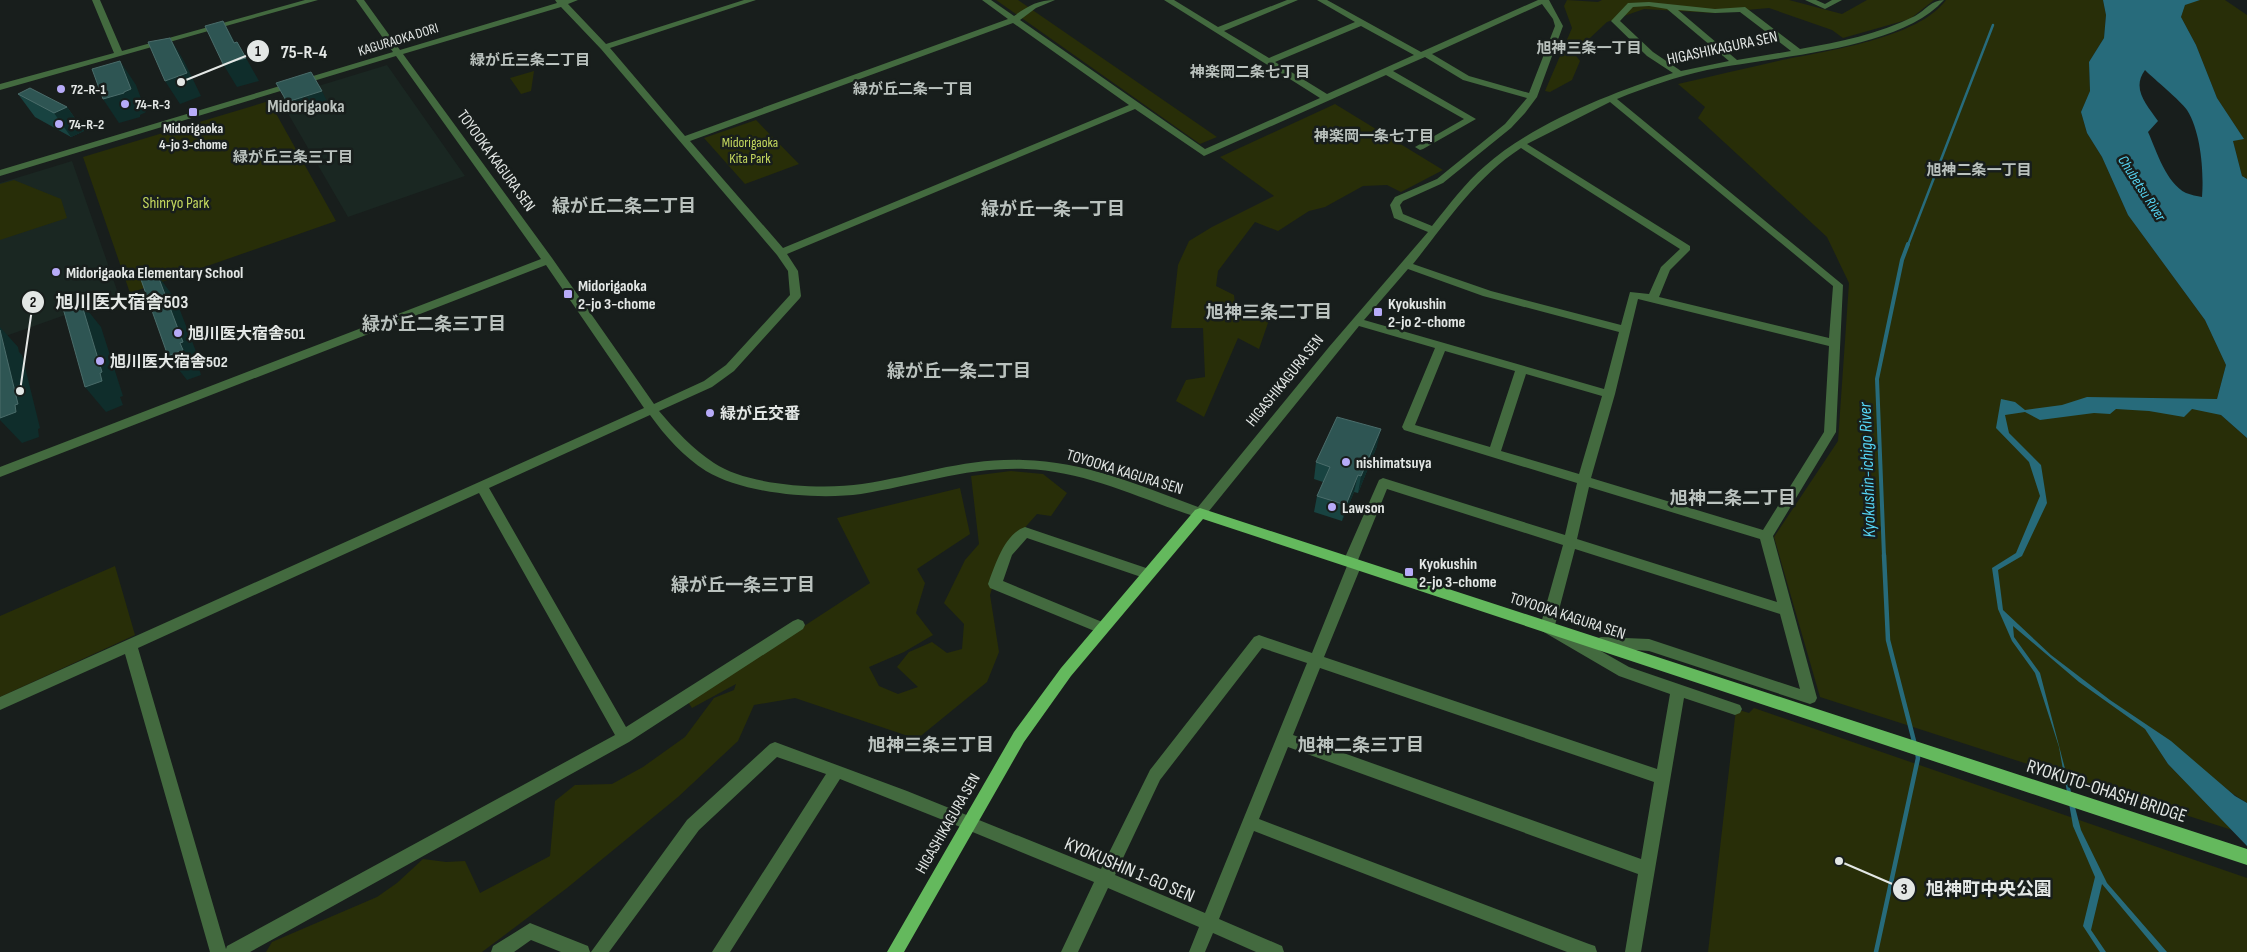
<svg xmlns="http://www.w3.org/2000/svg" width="2247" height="952" viewBox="0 0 2247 952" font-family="'Sofia Sans Condensed','Noto Sans JP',sans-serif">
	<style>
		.built { fill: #1a2722 }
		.green { fill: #282e08 }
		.water { fill: #276b7b; fill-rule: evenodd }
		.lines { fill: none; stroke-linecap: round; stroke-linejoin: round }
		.stream-far2 { stroke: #276b7b; stroke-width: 2.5 }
		.stream-far1 { stroke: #276b7b; stroke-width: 4 }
		.stream { stroke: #276b7b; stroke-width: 4.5 }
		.minor { fill: #436a3f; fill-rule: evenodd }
		.major { fill: #64b95d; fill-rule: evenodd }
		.wall { fill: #184341 }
		.shaded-wall { fill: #0f2d2b }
		.building { fill: #2e5553; stroke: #4a6c6a }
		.poi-dot { fill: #b7abf8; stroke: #181e1c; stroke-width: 2 }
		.labels { text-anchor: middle; stroke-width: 5; stroke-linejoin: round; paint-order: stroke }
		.far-street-label { font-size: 14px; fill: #e3e7e5; stroke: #181e1c }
		.far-poi-label { font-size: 14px; font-weight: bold; fill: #e3e7e5; stroke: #181e1c; text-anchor: start }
		.far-park-label { font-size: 14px; fill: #c4d85e; stroke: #181e1c }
		.far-neighbourhood-label { font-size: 15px; font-weight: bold; fill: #bac2be; stroke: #181e1c }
		.far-water-label { font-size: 15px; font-style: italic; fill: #56d6f5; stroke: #181e1c }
		.street-label { font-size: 16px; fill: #e3e7e5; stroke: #181e1c }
		.park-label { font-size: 16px; fill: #c4d85e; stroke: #181e1c }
		.poi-label { font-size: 16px; font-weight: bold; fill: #e3e7e5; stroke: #181e1c; text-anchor: start }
		.far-district-label { font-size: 18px; font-weight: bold; fill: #bac2be; stroke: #181e1c }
		.neighbourhood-label { font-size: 18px; font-weight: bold; fill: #bac2be; stroke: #181e1c }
		.water-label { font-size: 18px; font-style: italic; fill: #56d6f5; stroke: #181e1c }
		.near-street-label { font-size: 19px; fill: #e3e7e5; stroke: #181e1c }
		.leader { fill: none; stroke: #e3e7e5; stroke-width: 2 }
		.callout-dot { fill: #e3e7e5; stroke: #181e1c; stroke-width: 2 }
		.mark-label { font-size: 15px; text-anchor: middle; font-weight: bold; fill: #111 }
		.callout-label { font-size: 18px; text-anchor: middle; font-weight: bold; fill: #e3e7e5; stroke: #181e1c; stroke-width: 5; stroke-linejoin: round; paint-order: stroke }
	</style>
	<rect width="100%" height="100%" fill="#181e1c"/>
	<path class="built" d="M387 65 465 176 348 217 279 98Z
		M72 161 119 296 0 338V183Z"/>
	<path class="green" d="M996 0H1018L1217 137 1200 144Z
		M1567 0 1598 2 1602 0H1789L1842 14 1867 0H1934L1910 19 1843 38 1832 30 1769 8 1713 13 1644 9 1607 22 1574 53 1580 61 1572 80 1550 92 1545 91 1572 28 1564 6Z
		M1946 0H2103L2106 15 2104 38 2089 62 2090 92 2081 112 2087 133 2102 157 2128 215 2205 320 2226 365 2217 399 2221 415 2247 438V803C2211 781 2182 749 2147 725L2145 728 2168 764 2232 830 1820 697 1774 537 1838 441 1849 283 1827 237 1698 118 1705 107 1678 84C1712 76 1747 68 1782 60 1826 51 1919 38 1946 0Z
		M2200 0H2225L2247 15V179L2242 176 2233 141 2243 138 2217 98 2196 45 2181 17 2185 4Z
		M534 71 531 91 521 94 510 78Z
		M269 101 336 221 130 293 83 157Z
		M1335 104 1443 170 1401 192 1387 185 1363 186 1325 207 1309 211 1278 231 1255 222 1218 271 1216 286 1234 295 1235 305 1269 320 1259 349 1238 338 1204 417 1176 401 1186 380 1205 377 1203 328H1171L1178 265 1189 241 1212 227 1274 196 1220 157Z
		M756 120 799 164 745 184 704 138Z
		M14 180 61 199 67 218 0 240V184Z
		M1011 471 1043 474 1067 493 1051 516 1037 514 1003 552 990 595 999 652 987 682 917 739 795 698 754 705 738 741 678 797 567 888 482 952H266L272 942 377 897 397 883 423 859 446 862 465 861 480 893 550 856 555 801 575 785 612 784 643 767 685 737 714 698 734 690 736 684 692 708 688 702 870 583 837 518 960 488 970 534 917 569 925 583 916 613 933 635 904 652 869 667 879 686 898 694 918 687 897 667 909 652 932 642 947 653 962 649 964 624 944 603 965 560 979 544 971 476Z
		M115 566 135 635 0 697V616Z
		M1754 708 2247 878V952H1708L1736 709 1749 713Z"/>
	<path class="water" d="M2103 0H2200L2185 5 2181 17 2196 45 2217 98 2244 139 2233 141 2242 176 2247 179V438L2221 415 2192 409 2184 417 2149 411 2116 409 2110 414 2094 413 2040 420 2025 412 2005 415 2009 433 2041 465 2047 503 2022 556 1998 570 2003 610 2051 655 2110 700 2171 741 2235 796 2247 803V846L2168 764 2145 729 2079 682 2013 626 2014 637 2040 673 2081 830 2107 883 2167 952H2159L2102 884 2091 930 2106 952H2100L2083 926 2095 877 2073 826 2059 747 2035 673 2012 641 1998 609 1992 568 2016 553 2040 496 2029 462 1996 428 2001 399 2015 402 2025 410 2062 405 2087 397 2217 399 2226 365 2205 320 2128 215 2102 157 2087 133 2081 112 2090 91 2089 62 2104 38 2106 15ZM2145 70C2156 81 2179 99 2187 110 2201 132 2204 172 2202 197 2197 196 2191 195 2186 193 2166 183 2157 152 2148 132L2158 121C2147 105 2131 89 2145 70Z"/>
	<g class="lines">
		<path class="stream-far2" d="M1908 245 1993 25"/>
		<path class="stream-far1" d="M1884 556 1877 379 1902 260 1908 244"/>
		<path class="stream" d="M1884 555 1888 640 1915 745
			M1876 952 1918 758 1917 752"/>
		<path class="minor" d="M92 0H100L122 51 305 0H318L0 90V84L114 53Z
			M356 0H364L400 50 557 3 555 0H578L568 4 606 44 744 0H756L610 48 685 136 1008 19 982 0H991L1014 16C1028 6 1038 0 1055 0L1036 8 1020 20 1205 149 1320 98 1164 0H1174L1218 27 1287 0H1298L1224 31 1269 58 1355 22 1317 0H1327L1421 52 1538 0H1549L1563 26 1537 97 1525 113 1511 128 1443 183 1403 201 1400 205 1403 214 1432 226C1449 205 1465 183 1485 166 1532 124 1613 92 1673 73L1647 56 1611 21 1628 3 1649 2 1715 9 1745 7 1800 49C1839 42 1879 34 1915 16 1926 10 1931 0 1944 0 1898 51 1773 56 1707 70 1676 77 1646 87 1617 99L1843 285 1836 432 1773 536 1817 698 1815 702 1810 704 1649 651 1596 647 1594 643 1596 639 1601 637 1649 639 1800 689 1780 614 1575 549 1555 625 1629 667 1740 705 1742 709 1740 713 1735 715 1684 698 1641 952H1625L1638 874 1288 747 1259 819 1589 944 1595 946 1597 952H1567L1254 831 1219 919 1282 946 1284 952H1256L1213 933 1205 952H1189L1199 927 1108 888 1078 952H1061L1094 882 958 826 840 779 730 952H712L826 774 777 757 699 830 609 952H591L687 820 770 744 775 742 907 791 1101 869 1150 770 1254 637 1259 635 1312 653 1347 566 1343 562 1379 480 1383 478 1565 535 1577 483 1404 430 1402 427 1435 348 1359 326 1205 516 1200 518C1142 500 1087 471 1026 469 966 467 918 485 861 494 818 500 744 494 706 471 684 457 665 436 650 415L489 488 626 727 793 621 798 619 803 621 805 625 803 629 629 742 250 952H210L125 654 0 710V697L644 408 546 265 0 477V467L541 259 396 56 0 176V170L393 52ZM1542 4 1553 19 1555 26 1529 93 1469 76 1432 54ZM1649 6 1667 9 1729 61 1681 71 1653 52 1620 21 1633 7ZM561 7 601 49 777 255 788 271 790 295 726 365 704 381 654 404 552 258 403 54ZM1678 10 1715 13 1740 12 1791 51 1737 60ZM1013 23 1129 105 783 248 690 141ZM1361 26 1414 55 1327 94 1275 62ZM1425 57 1463 80 1527 98 1505 124 1437 179 1395 197 1390 205 1394 218 1428 232 1329 347 1198 507C1142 486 1083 461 1023 460 964 458 918 476 862 484 822 490 748 486 714 463 693 449 675 430 659 411L712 387 734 371 800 298 801 296 798 271 787 254 1135 109 1204 156 1386 75 1464 119 1415 147 1420 150 1423 149 1476 119 1393 71ZM1610 102 1833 286 1829 338 1659 297 1670 270 1690 250V246L1527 144ZM1521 148 1680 249 1661 267 1649 294 1630 292 1621 325 1491 291 1413 264C1446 223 1475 178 1521 148ZM1408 269 1483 296 1619 332 1604 389 1364 320ZM1638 299 1829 346 1824 432 1763 530 1591 478 1615 394ZM1445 351 1515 371 1490 447 1415 425ZM1526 374 1602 396 1579 474 1501 451ZM1589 487 1760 539 1777 602 1577 539ZM1387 489 1563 545 1540 627 1542 631 1619 676 1670 694 1657 769 1324 657 1362 564 1358 560ZM479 493 615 735 227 946 226 949 138 648ZM1262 648 1307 663 1205 913 1115 875 1160 780ZM1320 668 1654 782 1641 859 1293 735Z
			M1805 0H1816L1825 4 1832 0H1842L1825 9Z
			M1025 527 1152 570 1154 574 1152 578 1147 579 1027 538 1012 555 1003 581 1107 624 1109 628 1107 632 1102 634 1097 632 990 588 988 584C995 566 1004 534 1025 527Z
			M530 923 588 946 590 952H561L531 940 514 952H491L493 946Z"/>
		<path class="major" d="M1200 508 2247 849V865L1203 519 1071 676 1024 742 904 952H887L1014 732 1061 668 1195 510Z"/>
	</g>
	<path class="wall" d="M18 94 67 107 84 131 71 137 35 117Z
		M1377 446 1358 493 1354 492 1342 521 1314 512 1317 496 1323 482 1314 479 1316 462Z"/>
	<path class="shaded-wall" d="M223 21 236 44 237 42 259 81 237 87 223 64 234 43Z
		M170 38 184 61 201 96 180 104 165 81Z
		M120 61 136 85 146 112 140 115V117L119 123 103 99Z
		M322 91 329 105 294 115 287 102Z
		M67 107 84 131 71 137 54 113Z
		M153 269 176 300 202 367 199 368 201 375 187 380 168 356 155 276Z
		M76 296 101 327 123 396 120 397 123 405 106 412 85 387Z
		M0 327 18 347 19 352 22 355 40 428 38 429 39 437 22 443 0 420Z
		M1381 429 1377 446 1358 493 1361 476Z
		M1358 475 1354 492 1342 521 1346 505Z"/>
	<path class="building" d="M223 21 234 43 237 42 246 58 223 64 205 26Z
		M170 38 187 73 165 81 148 42Z
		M120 61 131 89 124 92V93L103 99 92 69Z
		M311 72 322 91 287 102 276 83Z
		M30 88 67 107 54 113 18 94Z
		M153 269 155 276H158L183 342 180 343 183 350 168 356 139 274Z
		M76 296 78 303 81 302 102 372 100 373 102 381 85 387 61 301Z
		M0 330 18 404 15 405 16 412 0 418Z
		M1337 417 1381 429 1361 476 1358 475 1346 505 1317 496 1330 467 1316 462Z"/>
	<g class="poi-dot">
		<circle cx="61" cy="89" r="5"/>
		<circle cx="125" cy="104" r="5"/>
		<rect x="188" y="107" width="10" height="10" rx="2.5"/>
		<circle cx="59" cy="124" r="5"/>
		<circle cx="56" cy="272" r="5"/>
		<rect x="563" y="289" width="10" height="10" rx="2.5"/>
		<rect x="1373" y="307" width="10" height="10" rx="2.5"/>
		<circle cx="178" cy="333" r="5"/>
		<circle cx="100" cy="361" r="5"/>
		<circle cx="710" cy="413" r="5"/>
		<circle cx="1346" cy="462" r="5"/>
		<circle cx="1332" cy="507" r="5"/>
		<rect x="1404" y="567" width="10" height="10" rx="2.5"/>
	</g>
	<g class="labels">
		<g class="far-street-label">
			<text transform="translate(398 39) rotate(-17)" y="5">KAGURAOKA DORI</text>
		</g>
		<g class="far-poi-label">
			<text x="71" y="94">72-R-1</text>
			<text x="135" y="109">74-R-3</text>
			<text x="69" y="129">74-R-2</text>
			<text x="193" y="133" text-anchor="middle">Midorigaoka<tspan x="193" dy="16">4-jo 3-chome</tspan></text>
		</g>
		<g class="far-park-label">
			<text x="750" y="147">Midorigaoka<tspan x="750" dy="16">Kita Park</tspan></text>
		</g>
		<g class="far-neighbourhood-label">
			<text x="1589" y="53">旭神三条一丁目</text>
			<text x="530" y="65">緑が丘三条二丁目</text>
			<text x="1250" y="77">神楽岡二条七丁目</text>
			<text x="913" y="94">緑が丘二条一丁目</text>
			<text x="1374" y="141">神楽岡一条七丁目</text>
			<text x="293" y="162">緑が丘三条三丁目</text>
			<text x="1979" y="175">旭神二条一丁目</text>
		</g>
		<g class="far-water-label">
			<text transform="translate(2142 188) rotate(57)" y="5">Chubetsu River</text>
		</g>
		<g class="street-label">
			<text transform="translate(1722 47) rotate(-12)" y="6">HIGASHIKAGURA SEN</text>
			<text transform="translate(497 160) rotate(54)" y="6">TOYOOKA KAGURA SEN</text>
			<text transform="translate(1284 380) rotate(-51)" y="6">HIGASHIKAGURA SEN</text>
			<text transform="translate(1125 471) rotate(17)" y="6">TOYOOKA KAGURA SEN</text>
			<text transform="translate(1568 615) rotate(18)" y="6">TOYOOKA KAGURA SEN</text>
			<text transform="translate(947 823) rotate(-60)" y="6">HIGASHIKAGURA SEN</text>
		</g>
		<g class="park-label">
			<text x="176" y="208">Shinryo Park</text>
		</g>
		<g class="poi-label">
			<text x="66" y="278">Midorigaoka Elementary School</text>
			<text x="578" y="291">Midorigaoka<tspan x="578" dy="18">2-jo 3-chome</tspan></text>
			<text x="1388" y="309">Kyokushin<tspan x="1388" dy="18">2-jo 2-chome</tspan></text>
			<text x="188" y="339">旭川医大宿舎501</text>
			<text x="110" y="367">旭川医大宿舎502</text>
			<text x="720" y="419">緑が丘交番</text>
			<text x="1356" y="468">nishimatsuya</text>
			<text x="1342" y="513">Lawson</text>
			<text x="1419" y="569">Kyokushin<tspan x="1419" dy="18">2-jo 3-chome</tspan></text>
		</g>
		<g class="far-district-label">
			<text x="306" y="112">Midorigaoka</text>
		</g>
		<g class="neighbourhood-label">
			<text x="624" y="212">緑が丘二条二丁目</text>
			<text x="1053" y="215">緑が丘一条一丁目</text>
			<text x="1269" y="318">旭神三条二丁目</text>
			<text x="434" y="330">緑が丘二条三丁目</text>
			<text x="959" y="377">緑が丘一条二丁目</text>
			<text x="1733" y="504">旭神二条二丁目</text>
			<text x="743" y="591">緑が丘一条三丁目</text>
			<text x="931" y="751">旭神三条三丁目</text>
			<text x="1361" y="751">旭神二条三丁目</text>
		</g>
		<g class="water-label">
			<text transform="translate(1867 470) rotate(-92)" y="6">Kyokushin-ichigo River</text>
		</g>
		<g class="near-street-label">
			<text transform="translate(2107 790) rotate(18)" y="7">RYOKUTO-OHASHI BRIDGE</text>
			<text transform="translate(1130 869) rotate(23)" y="7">KYOKUSHIN 1-GO SEN</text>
		</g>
	</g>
	<path class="leader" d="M181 82L258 51M20 391L33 302M1839 861L1904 889"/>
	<g class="callout-dot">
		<circle cx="181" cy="82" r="5"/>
		<circle cx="20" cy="391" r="5"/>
		<circle cx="1839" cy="861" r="5"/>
		<circle cx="258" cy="51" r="12"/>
		<circle cx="33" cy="302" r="12"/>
		<circle cx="1904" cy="889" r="12"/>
	</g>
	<g class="mark-label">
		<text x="258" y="56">1</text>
		<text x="33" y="307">2</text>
		<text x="1904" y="894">3</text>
	</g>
	<g class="callout-label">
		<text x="304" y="58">75-R-4</text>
		<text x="122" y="308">旭川医大宿舎503</text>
		<text x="1989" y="895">旭神町中央公園</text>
	</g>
</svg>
